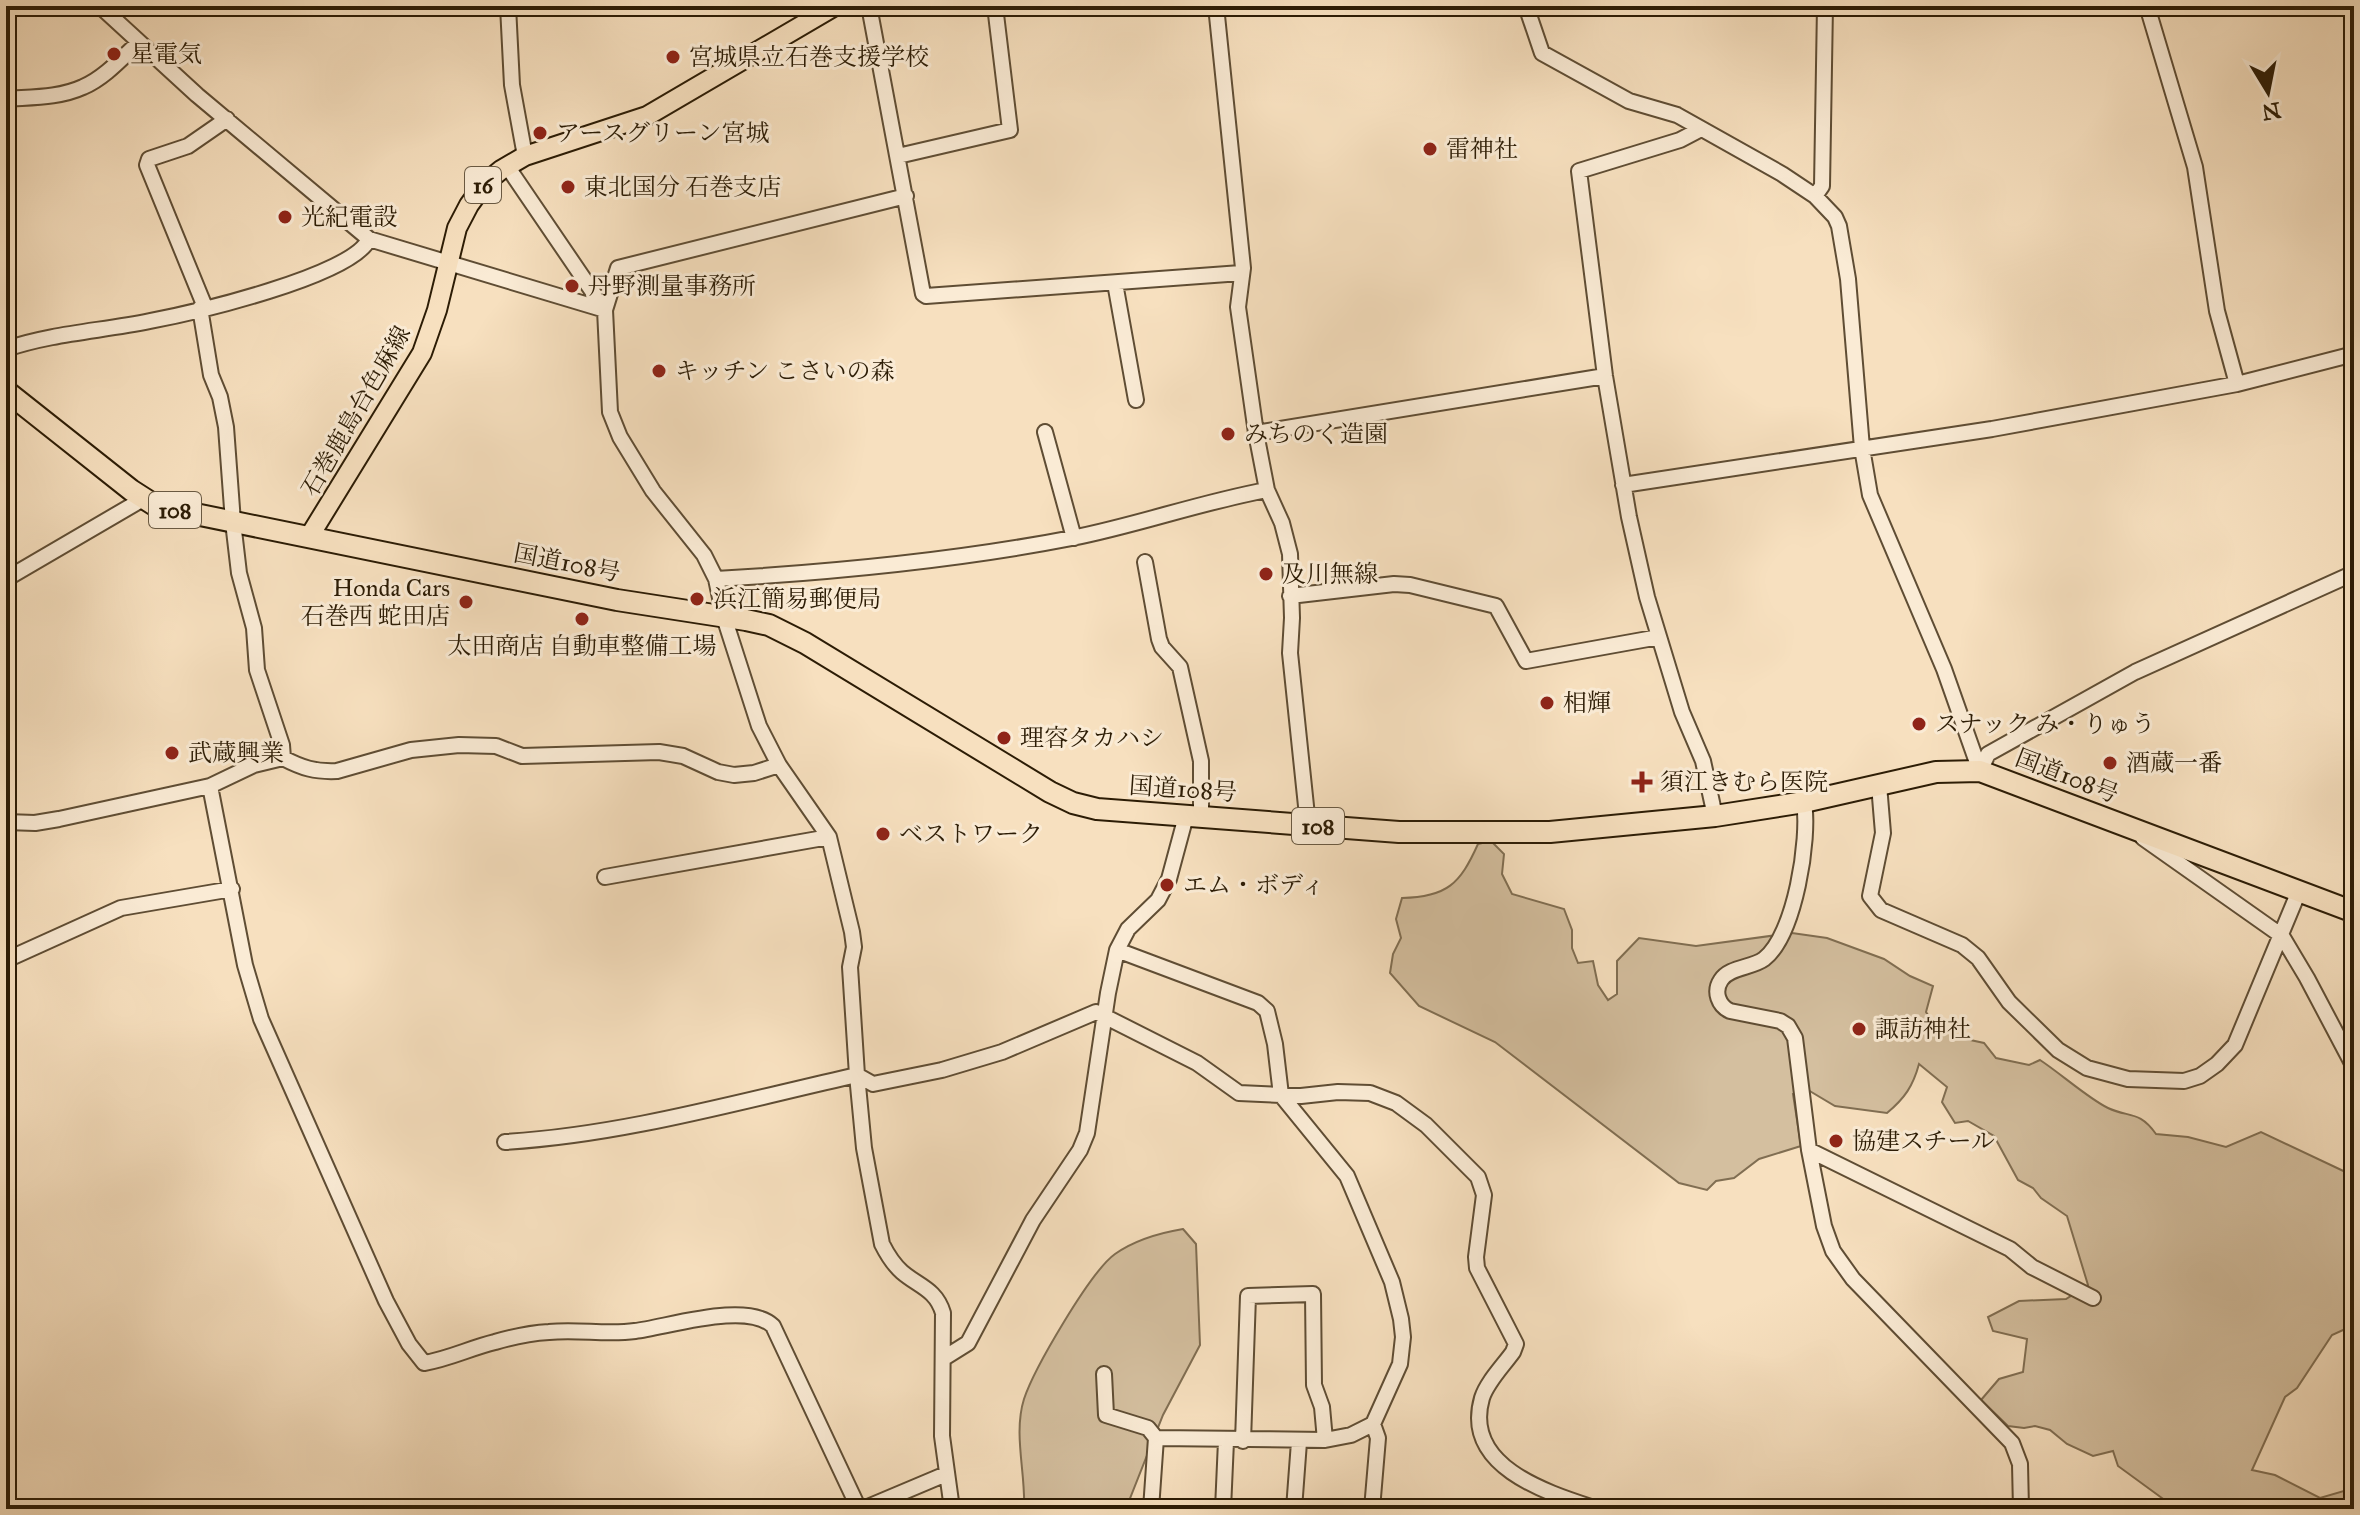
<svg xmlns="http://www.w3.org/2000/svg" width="2360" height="1515" viewBox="0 0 2360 1515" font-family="'IM FELL Great Primer','Noto Serif JP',serif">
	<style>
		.green { fill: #d4bf9f; stroke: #806e52; stroke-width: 2 }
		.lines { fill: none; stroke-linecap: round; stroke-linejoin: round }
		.minor-casing { stroke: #5f4d34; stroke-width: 18 }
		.major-casing { stroke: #2c1c05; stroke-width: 22 }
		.highway-casing { stroke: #2c1c05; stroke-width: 24 }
		.minor { stroke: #faebd5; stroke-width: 14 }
		.major { stroke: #f7e0bf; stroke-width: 18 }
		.highway { stroke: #f7e0bf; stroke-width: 20 }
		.poi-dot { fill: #8f2418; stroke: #faebd5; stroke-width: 3 }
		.labels { text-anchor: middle; stroke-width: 6; stroke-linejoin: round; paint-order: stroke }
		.shield { fill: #faebd5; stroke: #6a5a43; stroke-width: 2 }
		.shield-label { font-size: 22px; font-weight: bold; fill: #2c1c05 }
		.poi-label { font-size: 24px; fill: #2c1c05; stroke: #faebd5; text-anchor: start }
		.street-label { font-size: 24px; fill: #2c1c05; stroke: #faebd5 }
	</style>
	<rect width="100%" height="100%" fill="#f7e0bf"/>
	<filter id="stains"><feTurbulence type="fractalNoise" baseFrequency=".0025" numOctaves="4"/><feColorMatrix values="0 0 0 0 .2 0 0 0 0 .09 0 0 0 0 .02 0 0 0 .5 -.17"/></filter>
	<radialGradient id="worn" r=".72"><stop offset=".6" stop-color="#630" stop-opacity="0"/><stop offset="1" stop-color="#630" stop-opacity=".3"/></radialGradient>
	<path class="green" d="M1491 841 1504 854 1502 874 1512 894 1564 909 1572 930V948L1578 963 1593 961 1598 985 1608 1000 1617 994V961L1639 938 1696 946 1792 933 1827 938 1884 959 1910 976 1933 986 1926 1012 1936 1027 1961 1038 1984 1043 1996 1058 2029 1065 2040 1060C2060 1073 2089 1099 2108 1108 2129 1118 2139 1110 2156 1134L2188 1137 2226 1147 2261 1132 2354 1176V1325L2332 1335 2297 1388 2285 1397 2252 1470 2275 1475 2320 1498 2354 1488V1509H2177L2118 1466 2113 1451 2093 1456 2067 1444 2050 1430 2035 1426 2024 1428 2008 1426 1981 1400 1999 1379 2023 1372 2027 1339 1993 1331 1988 1317 2019 1301 2066 1299 2088 1285 2067 1216 2041 1198 2033 1188 2018 1180 1994 1136 1968 1121 1955 1123 1942 1102 1947 1087 1919 1064C1913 1086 1905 1098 1887 1113L1835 1106 1808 1090 1793 1094 1801 1146 1759 1159 1734 1178 1716 1181 1707 1190 1679 1183 1495 1042 1419 1006 1390 973 1393 954 1401 938 1396 919 1402 898C1447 897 1460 884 1478 844Z
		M1183 1229 1196 1244 1200 1345 1163 1415 1129 1501 1128 1509H1024C1026 1474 1013 1434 1024 1399 1034 1369 1090 1272 1115 1254 1135 1240 1159 1233 1183 1229Z"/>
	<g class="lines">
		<defs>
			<path id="minor" d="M100 6 197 95 369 239 605 310 610 412 620 437 653 491 704 555 716 579 724 617 759 726 779 765
				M508 6 512 85 525 156
				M869 6 923 294 926 296 1241 273
				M1216 6 1243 268 1238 307 1256 433 1267 490 1282 523 1290 554 1292 618 1290 653 1308 825
				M1526 6 1542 53 1629 101 1677 115 1782 174 1815 196 1835 217 1839 226 1848 279 1862 448 1870 495 1944 669 1980 771
				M2147 6 2195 167 2217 311 2237 384
				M6 99C31 97 59 98 83 87 104 78 121 59 138 43
				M1701 129 1680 140 1579 171 1605 376 1629 517 1647 597 1682 712 1703 761 1715 816
				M898 156 1010 130 995 6
				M507 166 605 310
				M1815 196 1822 186 1825 6
				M1115 283 1136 400
				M205 307 147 165 149 159 188 146 227 119
				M200 308 211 375 220 397 226 427 233 522 239 573 254 628 257 670 282 745 283 758
				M605 310 618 268 906 196
				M6 349C53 333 102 331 150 321 192 313 353 276 369 239
				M1045 432 1074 538
				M1256 433 1605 376
				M1623 485 1992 429 2237 384 2354 354
				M1145 562 1159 639 1162 647 1180 667 1201 761V816
				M6 579 143 499
				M716 579C836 572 954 561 1072 538 1138 525 1201 502 1267 490
				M1290 596 1394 584 1410 585 1496 606 1526 661 1659 637
				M1980 771 1988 754 2135 672 2354 573
				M1879 785 1883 833 1870 896 1881 910 1962 945 1978 958 2009 1002 2058 1050 2087 1068 2128 1079 2184 1081 2200 1076 2217 1064 2235 1045 2299 891
				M210 786 245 965 261 1019 386 1301 409 1344 424 1363C449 1359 470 1348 495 1342 512 1337 532 1333 549 1332 578 1329 607 1335 635 1331 668 1327 747 1301 773 1326L859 1509
				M1804 802C1810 839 1795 935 1764 959 1752 968 1729 967 1721 980 1713 992 1719 1006 1730 1011L1780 1021 1788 1026 1795 1038 1809 1150 1824 1226 1833 1251 1853 1279 2012 1443 2020 1464 2021 1509
				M6 822 35 823 59 819 210 786 254 765 283 758C302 768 315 772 337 771L411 750 459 745 496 746 522 756 659 752 683 756 718 772 734 775 754 773 779 765 829 837 852 932 854 947 850 967 857 1075 864 1148 882 1244C887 1254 893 1264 902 1272 918 1286 936 1289 943 1313L942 1436 952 1509
				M2143 838 2282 936 2307 978 2354 1067
				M605 877 829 837
				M6 960 121 908 232 889
				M505 1142C623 1135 741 1101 857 1075L873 1084 942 1070 1002 1052 1096 1012 1197 1063 1239 1093 1301 1096 1338 1092 1370 1093 1396 1103 1426 1125 1478 1177 1484 1195 1476 1257 1477 1268 1516 1344 1513 1352C1503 1366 1487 1382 1482 1398 1462 1467 1548 1493 1597 1509
				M1809 1150 2010 1249 2032 1267 2093 1298
				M944 1358 968 1343 1033 1220 1080 1150 1087 1133 1108 993 1117 950 1128 929 1158 900 1169 879 1186 816
				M1104 1374 1106 1415 1148 1428 1156 1438 1325 1440 1351 1435 1373 1424 1400 1364 1403 1337 1401 1319 1392 1282 1347 1176 1281 1095 1275 1044 1267 1011 1258 1003 1117 950
				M1243 1441 1248 1296 1313 1294 1314 1385 1322 1407 1325 1440
				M863 1509 946 1474
				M1151 1509 1156 1438
				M1223 1509 1226 1441
				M1294 1509 1299 1442
				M1372 1509 1378 1438 1373 1424"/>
			<path id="major" d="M309 537 422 353 437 310 457 228 469 205 485 183 501 170 525 156 647 116 835 6"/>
			<path id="highway" d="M6 391 131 490 156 506 617 600 746 620 769 625 805 643 1050 792 1073 803 1097 809 1399 832H1550L1715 816 1804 802 1936 772 1980 771 2354 912"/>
		</defs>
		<use href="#minor" class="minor-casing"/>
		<use href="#major" class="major-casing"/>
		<use href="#highway" class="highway-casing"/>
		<use href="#minor" class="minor"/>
		<use href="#major" class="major"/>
		<use href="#highway" class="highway"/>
	</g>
	<g class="poi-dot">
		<circle cx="114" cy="54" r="8"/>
		<circle cx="673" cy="57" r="8"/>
		<circle cx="540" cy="133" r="8"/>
		<circle cx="1430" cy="149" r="8"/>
		<circle cx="568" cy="187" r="8"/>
		<circle cx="285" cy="217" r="8"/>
		<circle cx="572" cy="286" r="8"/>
		<circle cx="659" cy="371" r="8"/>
		<circle cx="1228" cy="434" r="8"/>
		<circle cx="1266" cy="574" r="8"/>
		<circle cx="697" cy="599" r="8"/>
		<circle cx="466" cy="602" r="8"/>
		<circle cx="582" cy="619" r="8"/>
		<circle cx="1547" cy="703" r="8"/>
		<circle cx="1919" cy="724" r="8"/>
		<circle cx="1004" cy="738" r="8"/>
		<circle cx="172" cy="753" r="8"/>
		<circle cx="2110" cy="763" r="8"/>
		<path d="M1638 770h8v8h8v8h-8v8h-8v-8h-8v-8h8z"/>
		<circle cx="883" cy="834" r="8"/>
		<circle cx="1167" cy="885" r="8"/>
		<circle cx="1859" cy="1029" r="8"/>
		<circle cx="1836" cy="1141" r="8"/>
	</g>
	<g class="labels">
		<g class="shield">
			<rect x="465" y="167" width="36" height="36" rx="6"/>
			<rect x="149" y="492" width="52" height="36" rx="6"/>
			<rect x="1292" y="808" width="52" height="36" rx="6"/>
		</g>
		<g class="shield-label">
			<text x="483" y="193">16</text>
			<text x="175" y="518">108</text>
			<text x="1318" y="834">108</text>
		</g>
		<g class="poi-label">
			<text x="130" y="62">星電気</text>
			<text x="689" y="65">宮城県立石巻支援学校</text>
			<text x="556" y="141">アースグリーン宮城</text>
			<text x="1446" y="157">雷神社</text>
			<text x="584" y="195">東北国分 石巻支店</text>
			<text x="301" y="225">光紀電設</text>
			<text x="588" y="294">丹野測量事務所</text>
			<text x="675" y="379">キッチン こさいの森</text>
			<text x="1244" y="442">みちのく造園</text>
			<text x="1282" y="582">及川無線</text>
			<text x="450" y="596" text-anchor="end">Honda Cars<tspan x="450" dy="28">石巻西 蛇田店</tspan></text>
			<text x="713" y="607">浜江簡易郵便局</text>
			<text x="582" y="654" text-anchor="middle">太田商店 自動車整備工場</text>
			<text x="1563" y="711">相輝</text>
			<text x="1935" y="732">スナック み・りゅう</text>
			<text x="1020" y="746">理容タカハシ</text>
			<text x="188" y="761">武蔵興業</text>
			<text x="2126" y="771">酒蔵一番</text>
			<text x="1660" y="790">須江きむら医院</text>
			<text x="899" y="842">ベストワーク</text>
			<text x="1183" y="893">エム・ボディ</text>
			<text x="1875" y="1037">諏訪神社</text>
			<text x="1852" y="1149">協建スチール</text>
		</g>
		<g class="street-label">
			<text transform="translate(356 411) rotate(-60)" y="8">石巻鹿島台色麻線</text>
			<text transform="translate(567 563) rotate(11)" y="8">国道108号</text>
			<text transform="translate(2067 776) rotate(21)" y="8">国道108号</text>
			<text transform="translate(1183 789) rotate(4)" y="8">国道108号</text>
		</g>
	</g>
	<rect width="2360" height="1515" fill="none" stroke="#f7e0bf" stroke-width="32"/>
	<rect x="8" y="8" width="2344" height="1499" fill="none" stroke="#2c1c05" stroke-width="4"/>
	<rect x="16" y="16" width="2328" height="1483" fill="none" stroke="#2c1c05" stroke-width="2"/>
	<g transform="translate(2268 92) rotate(170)" stroke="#faebd5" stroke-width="6" paint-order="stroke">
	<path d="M0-6L14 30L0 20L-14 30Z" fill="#2c1c05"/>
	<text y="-12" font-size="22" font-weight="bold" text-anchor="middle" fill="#2c1c05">N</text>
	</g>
	<rect width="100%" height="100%" filter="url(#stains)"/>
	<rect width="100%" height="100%" fill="url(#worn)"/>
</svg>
